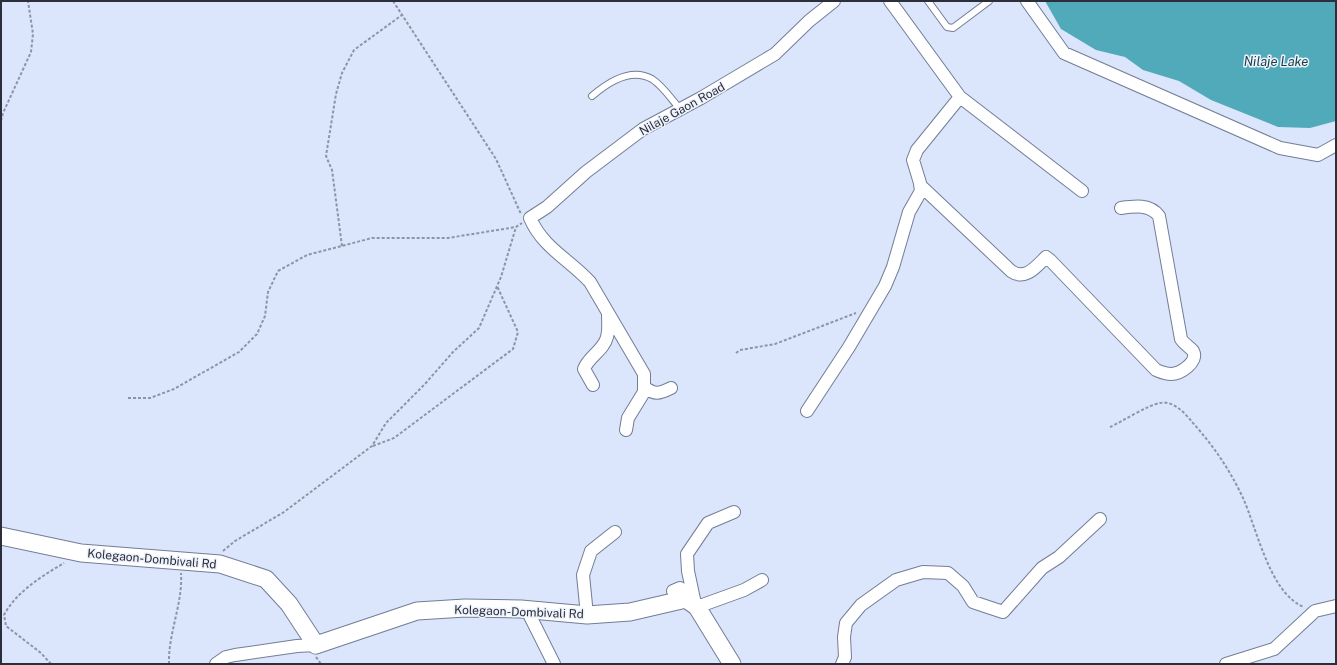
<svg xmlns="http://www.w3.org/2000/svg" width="1337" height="665" viewBox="0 0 1337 665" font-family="'Public Sans',sans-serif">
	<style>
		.water { fill: #51aab9 }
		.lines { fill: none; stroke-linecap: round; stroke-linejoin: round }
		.lane-casing { stroke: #727e96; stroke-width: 8 }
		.street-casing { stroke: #727e96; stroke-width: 14 }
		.secondary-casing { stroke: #727e96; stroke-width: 19 }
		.path { stroke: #8d94a5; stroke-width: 2; stroke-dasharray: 3 2; stroke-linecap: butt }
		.lane { stroke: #fff; stroke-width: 6 }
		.street { stroke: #fff; stroke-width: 12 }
		.secondary { stroke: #fff; stroke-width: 17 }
		.labels { text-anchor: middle; stroke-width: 3; stroke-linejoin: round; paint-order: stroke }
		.street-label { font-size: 12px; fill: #2a2f39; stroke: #edf2fd }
		.water-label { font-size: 13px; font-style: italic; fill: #163f46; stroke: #edf2fd }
	</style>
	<rect width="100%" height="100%" fill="#dbe5fb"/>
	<path class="water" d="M1045 1H1336V121L1310 128 1278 127 1211 100 1179 81 1143 70 1125 57 1096 50 1061 29Z"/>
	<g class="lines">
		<defs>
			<path id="lane" d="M928 1 947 27 953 28 989 1
				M592 96C607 83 631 67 652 79 663 86 672 100 680 109"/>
			<path id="street" d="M890 1 960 97 1082 191
				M1027 1 1064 53 1280 148 1318 155 1336 145
				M920 185 1011 271C1025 281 1036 267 1046 257L1050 260 1156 370C1161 372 1165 374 1171 374 1180 374 1199 362 1193 351 1190 347 1184 344 1181 339L1159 216C1150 204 1135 206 1121 208
				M593 385 584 369C588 357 604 350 607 337 609 330 608 321 608 314
				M644 387C655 395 659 394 671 388
				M807 411 849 347 885 286 893 267 909 212 921 191 920 183 913 160 917 150 960 97
				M626 430 628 418 644 392V374L590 282C569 259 543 248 530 218L547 207 586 172 643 129 701 98 775 54 809 21 834 1
				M673 591 680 588 682 589 686 599
				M695 604 688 571 687 554 708 523 734 512
				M697 607 744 590 762 580
				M527 610 554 664
				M587 615 583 575 591 551 615 532
				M216 664 226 657 235 655 297 646 316 645
				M842 664 845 657 844 637 846 623 861 605 896 580 923 572 948 573 963 586 973 602 1003 612 1042 568 1059 557 1100 519
				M1226 664 1274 649 1315 611 1336 606"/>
			<path id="secondary" d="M1 536 81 553 220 564 266 579 289 604 316 645 417 611 465 608 521 609 587 615 630 612 686 599 697 607 732 664"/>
		</defs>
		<use href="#lane" class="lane-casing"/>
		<use href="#street" class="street-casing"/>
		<use href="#secondary" class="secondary-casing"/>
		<path class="path" d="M393 1 496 159 521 214
			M1 121 3 113 31 52 33 34 28 1
			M342 246 332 170 326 156 336 94 342 73 354 50 402 15
			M736 353 740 350 775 344 856 313
			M128 398H150L174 389 239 352 257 334 265 316 268 292 278 271 307 255 372 238H448L516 227 522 223
			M1110 427C1121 422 1150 404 1160 403 1173 400 1185 413 1192 422 1213 445 1230 470 1243 498 1257 529 1270 594 1304 607
			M373 446 394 438 513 349 518 332 497 286
			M223 551 235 541 284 512 372 446 386 423 425 384 453 352 479 328 501 277 516 227
			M316 657 321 664
			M51 664 41 653 6 626 4 615C16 592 42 576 64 563
			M169 664C168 633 183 604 181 573"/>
		<use href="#lane" class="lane"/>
		<use href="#street" class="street"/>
		<use href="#secondary" class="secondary"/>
	</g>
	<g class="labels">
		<g class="street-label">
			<text transform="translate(682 109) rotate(-29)" y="4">Nilaje Gaon Road</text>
			<text transform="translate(152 559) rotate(5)" y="4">Kolegaon-Dombivali Rd</text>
			<text transform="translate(519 612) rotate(2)" y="4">Kolegaon-Dombivali Rd</text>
		</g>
		<g class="water-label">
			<text x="1276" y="66">Nilaje Lake</text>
		</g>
	</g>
	<rect width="1337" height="665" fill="none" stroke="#2a2f39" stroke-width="4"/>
</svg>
